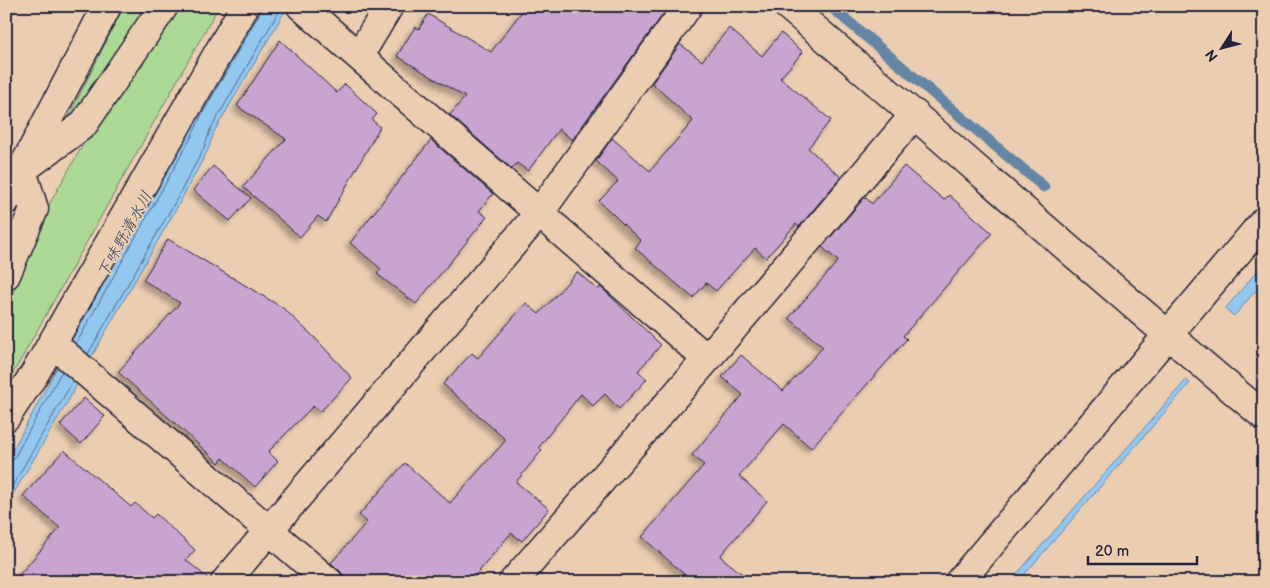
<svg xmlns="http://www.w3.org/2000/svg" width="1270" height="588" viewBox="0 0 1270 588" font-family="'Balsamiq Sans','Klee One',sans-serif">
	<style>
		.green { fill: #add997; stroke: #687e69 }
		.water { fill: #92c7ef; stroke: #6585a7 }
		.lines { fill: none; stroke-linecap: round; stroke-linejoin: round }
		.shore { stroke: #4f6483; stroke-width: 1 }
		.stream { stroke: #6585a7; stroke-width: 11 }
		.building { fill: #c7a5d0; stroke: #22223b; filter: url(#shadow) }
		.minor-casing { stroke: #22223b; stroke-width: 31 }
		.minor { stroke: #ebceb2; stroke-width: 28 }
		.labels { text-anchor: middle; stroke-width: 4; stroke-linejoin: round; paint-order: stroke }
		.water-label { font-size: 16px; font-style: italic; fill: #38435f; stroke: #ebceb2 }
	</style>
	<defs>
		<filter id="shadow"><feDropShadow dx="-4.5" dy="4.5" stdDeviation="2.5" flood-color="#0004"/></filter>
	</defs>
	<rect width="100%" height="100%" fill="#ebceb2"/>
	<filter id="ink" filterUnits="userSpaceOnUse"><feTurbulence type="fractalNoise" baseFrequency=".02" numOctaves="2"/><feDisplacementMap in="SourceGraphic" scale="10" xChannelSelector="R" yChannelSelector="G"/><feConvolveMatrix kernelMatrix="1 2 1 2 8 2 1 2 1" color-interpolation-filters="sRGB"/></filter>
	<g filter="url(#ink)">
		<path class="green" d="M124 6H149L64 126Z
			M181 6H219L6 386V309L51 201 84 143Z"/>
		<path class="water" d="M257 6H288L214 132 208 150 179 204 93 354 70 398 6 506V462L85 316 189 132 196 114Z
			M1264 263V281L1234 316 1225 309Z
			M1186 380 1190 383 1018 582H1010Z"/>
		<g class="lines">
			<path class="shore" d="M76 344 193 134 201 116 261 11V6
				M88 354 175 202 204 148 210 130 282 6
				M6 463 13 460 62 371
				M6 497 73 381"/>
			<path class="stream" d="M830 6 1044 187"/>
		</g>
		<path class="building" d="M526 6H669L572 140 559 129 528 171 517 163 512 169 450 115 465 97 397 56 415 27 419 29 428 14 491 52Z
			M729 28 762 56 781 33 803 52 780 78 831 120 808 148 841 177 799 227 796 224 766 258 755 248 716 291 706 283 693 298 635 248 641 241 599 201 618 181 596 161 612 138 650 171 693 121 652 83 680 44 702 61Z
			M280 40 337 93 345 84 377 114 372 120 380 127 326 222 318 216 300 237 243 187 286 139 237 106Z
			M431 140 493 194 479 211 487 217 416 304 377 274 381 269 350 243Z
			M213 166 251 198 230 221 193 190Z
			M904 166 944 200 949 195 992 233 903 336 907 339 811 448 784 424 739 476 767 501 720 556 752 582H693L642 537 704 465 692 455 743 395 722 377 741 355 783 391 823 347 789 318 838 261 822 247 865 197 872 204Z
			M168 239 283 308 317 340 352 378 320 412 313 406 268 452 278 461 255 487 223 458 219 463 118 372 180 303 143 280Z
			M577 272 598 290 600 287 605 291 661 345 638 371 647 379 619 409 605 394 593 406 581 394 539 447 542 450 516 482 549 509 522 541 511 533 470 582H344V576L340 571 331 563 367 522 359 515 405 463 450 503 506 440 443 384 472 353 478 358 526 303 539 314Z
			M84 398 105 416 81 444 60 425Z
			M64 450 131 507 135 503 152 518 156 514 195 550 186 560 210 580V582H13L60 528 23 496Z"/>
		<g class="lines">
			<defs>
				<path id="minor" d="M301 6 707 359
					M788 6C948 142 1103 282 1264 416
					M359 56 389 6
					M22 170 83 125 164 6
					M6 200 107 6
					M6 275 34 209 22 170
					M52 343 329 582
					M6 417 35 373 245 6
					M225 582 540 212 688 6
					M513 582 707 359 915 114
					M959 582 1264 221"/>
			</defs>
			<use href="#minor" class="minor-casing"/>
			<use href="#minor" class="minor"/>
		</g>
	</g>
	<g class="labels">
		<g class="water-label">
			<text transform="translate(124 234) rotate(-61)" y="6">下味野清水川</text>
		</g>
	</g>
	<rect width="1270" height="588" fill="none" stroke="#ebceb2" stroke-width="25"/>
	<rect x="12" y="12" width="1245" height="563" fill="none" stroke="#22223b" stroke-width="2" filter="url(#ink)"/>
	<g transform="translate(1222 48) rotate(234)" stroke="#ebceb2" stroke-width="4" paint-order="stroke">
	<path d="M0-4L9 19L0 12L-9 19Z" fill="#22223b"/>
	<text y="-8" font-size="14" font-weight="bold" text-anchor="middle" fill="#22223b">N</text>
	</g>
	<path d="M1088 556v8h109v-8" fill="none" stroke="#22223b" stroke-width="2.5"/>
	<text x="1095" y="556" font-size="15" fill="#22223b" stroke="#ebceb2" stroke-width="4" paint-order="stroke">20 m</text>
</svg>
